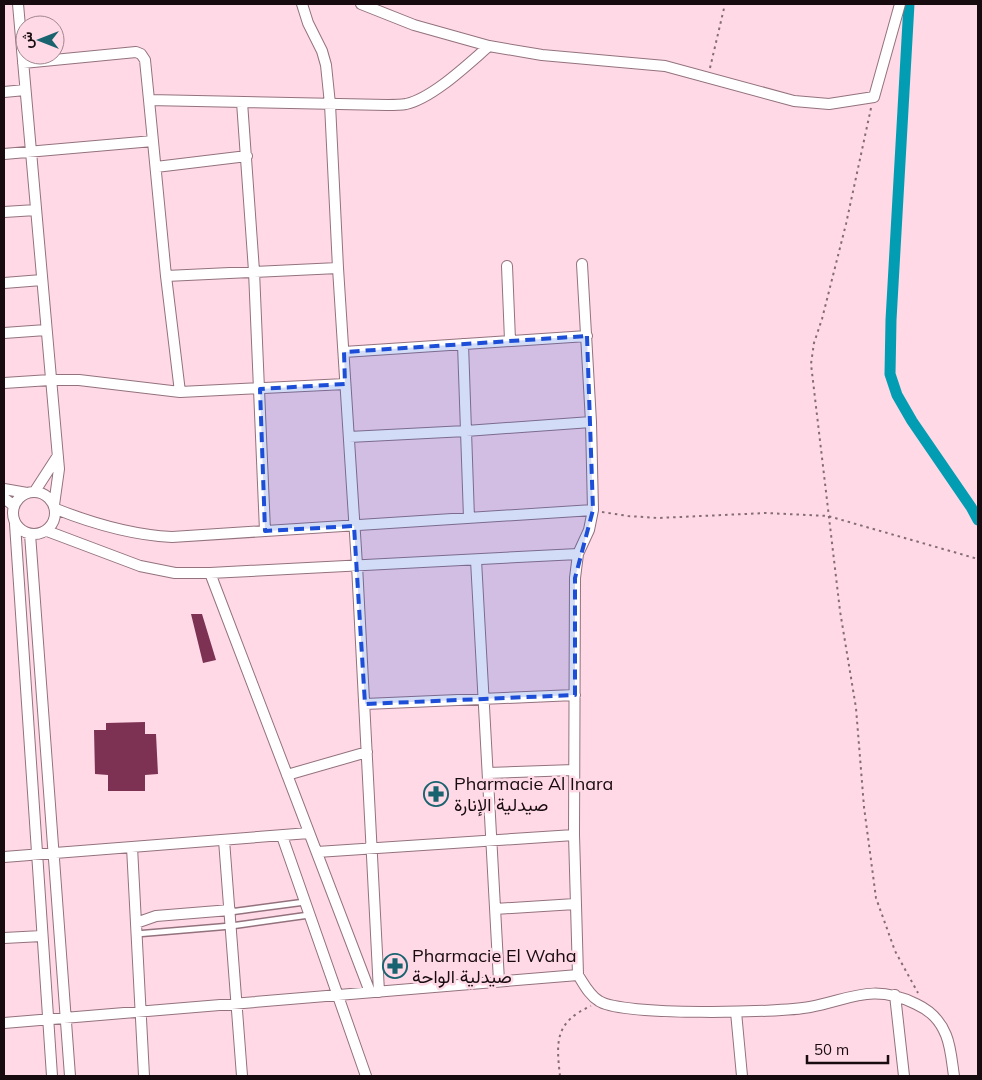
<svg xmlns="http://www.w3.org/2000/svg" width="982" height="1080" viewBox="0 0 982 1080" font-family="Mulish,Vazirmatn,sans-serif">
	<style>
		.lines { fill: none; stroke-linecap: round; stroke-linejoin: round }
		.canal { stroke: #029db2; stroke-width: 11 }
		.building { fill: #7d3253 }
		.service-casing { stroke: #93727d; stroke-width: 8 }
		.minor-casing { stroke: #93727d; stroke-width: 12 }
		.path { stroke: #846c74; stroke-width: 2; stroke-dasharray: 2.5 4; stroke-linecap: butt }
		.service { stroke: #fff; stroke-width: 5 }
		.minor { stroke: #fff; stroke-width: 10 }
		.marked { fill: #1d4ed8; fill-opacity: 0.2; stroke: #1d4ed8; stroke-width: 4; stroke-dasharray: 10 6; stroke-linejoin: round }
		.labels { text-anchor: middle; stroke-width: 5; stroke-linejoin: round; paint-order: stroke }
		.poi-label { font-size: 18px; fill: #170b10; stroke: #ffd9e6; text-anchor: start }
	</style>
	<rect width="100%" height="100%" fill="#ffd9e6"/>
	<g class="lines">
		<path class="canal" d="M909 4 891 320 890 374 897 395 912 421 971 507 978 520"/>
	</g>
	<path class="building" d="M191 614H202L216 660 203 663Z
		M145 722V734H156L158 774 145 775V791H108V775L95 774 94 730H106V723Z"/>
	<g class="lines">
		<defs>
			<path id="service" d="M230 912 305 902
				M136 934 231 926 309 915"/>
			<path id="minor" d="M18 4 59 469 54 505
				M302 4 308 23 322 51 326 65 330 104 338 268 357 565 379 992
				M361 4 414 25 489 46
				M23 63 136 52 141 54 145 60 149 100 387 105C393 105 400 105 406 104 433 98 468 64 489 46L542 55 665 66 794 101 829 104 874 97 900 4
				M4 92 25 90
				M149 100 166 276 180 392 345 384
				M242 102 254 271 265 531
				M4 154 153 141
				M156 167 247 156
				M4 212 36 210
				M582 264 591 422 593 510 589 530 578 554 575 578 574 835 578 975C584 984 589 995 599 1001 621 1016 779 1013 810 1007 851 999 873 983 916 1004 931 1011 940 1020 946 1035 951 1047 952 1063 954 1076
				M507 266 510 340
				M166 276 338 268
				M4 283 42 280
				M4 333 46 330
				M463 344 469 518
				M344 352 587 336
				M4 383 50 380H79L180 392
				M349 437 466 431 591 422
				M4 489 27 493
				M35 491 57 457
				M13 513a21 21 0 1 1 42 0a21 21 0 1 1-42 0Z
				M4 498 14 506
				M56 509C94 524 131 535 172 537L593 510
				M15 524 52 1076
				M47 531 140 566 175 573H210L578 554
				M30 534 70 1076
				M476 560 499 981
				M210 573 370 992
				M365 704 575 695
				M488 773 574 770
				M287 775 367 752
				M282 836 366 1076
				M224 840 242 1076
				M132 847 144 1076
				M317 852 574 835
				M4 857 309 833
				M495 909 575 904
				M136 923 156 916 230 910
				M4 938 42 936
				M895 995 904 1076
				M736 1012 742 1076
				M4 1023 578 975"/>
		</defs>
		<use href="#service" class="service-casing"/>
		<use href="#minor" class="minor-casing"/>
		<path class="path" d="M710 68 725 4
			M871 108 846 224 822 319 814 343 811 364 840 611 856 708 864 807 876 898 895 951 918 993
			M602 512 628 516 658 518 766 513 828 516 978 559
			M560 1076C556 1041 555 1022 591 1006"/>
		<use href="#service" class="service"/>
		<use href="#minor" class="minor"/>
	</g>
	<path class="marked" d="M587 336 593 510 575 578V695L365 704 354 526 265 531 260 389 345 384 344 352Z"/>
	<defs>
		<symbol id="pharmacy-ring" viewBox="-11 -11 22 22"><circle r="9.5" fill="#ffd9e6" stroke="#18636f" stroke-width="1.5"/><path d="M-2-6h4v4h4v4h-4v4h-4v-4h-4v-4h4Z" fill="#18636f"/></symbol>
	</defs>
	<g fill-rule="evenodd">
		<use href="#pharmacy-ring" x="422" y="780" width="28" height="28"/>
		<use href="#pharmacy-ring" x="381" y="952" width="28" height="28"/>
	</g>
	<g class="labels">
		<g class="poi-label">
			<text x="454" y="790">Pharmacie Al Inara<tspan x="454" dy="21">صيدلية الإنارة</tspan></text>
			<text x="412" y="962">Pharmacie El Waha<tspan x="412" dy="21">صيدلية الواحة</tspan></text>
		</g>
	</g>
	<rect width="982" height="1080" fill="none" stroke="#170b10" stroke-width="10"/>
	<g transform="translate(40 40) rotate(270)"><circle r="24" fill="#ffd9e6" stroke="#a28790"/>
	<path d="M0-4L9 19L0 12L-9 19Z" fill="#18636f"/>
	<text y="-8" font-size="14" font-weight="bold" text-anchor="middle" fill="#170b10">ش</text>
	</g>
	<path d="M807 1055v8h81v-8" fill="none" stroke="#170b10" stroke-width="2.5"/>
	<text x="814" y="1055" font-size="15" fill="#170b10" stroke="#ffd9e6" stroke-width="4" paint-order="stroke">50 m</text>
</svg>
